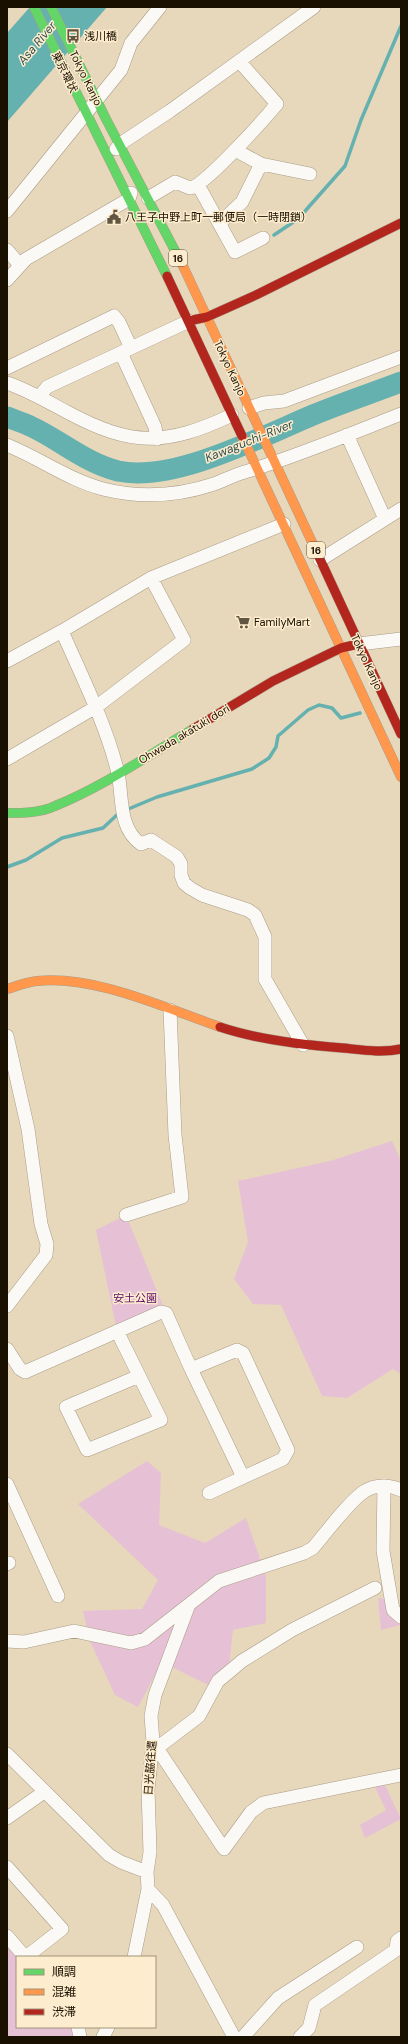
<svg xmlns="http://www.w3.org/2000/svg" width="408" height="2044" viewBox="0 0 408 2044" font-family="'DM Sans','Noto Sans JP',sans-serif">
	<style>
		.green { fill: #e6c1d6 }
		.water { fill: #64b1af }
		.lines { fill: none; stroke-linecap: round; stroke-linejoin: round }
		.stream { stroke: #64b1af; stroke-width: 3.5 }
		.river { stroke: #64b1af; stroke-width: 21 }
		.street-casing { stroke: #a99d87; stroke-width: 14 }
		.fast-casing { stroke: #a99d87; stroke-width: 10 }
		.slow-casing { stroke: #a99d87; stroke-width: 10 }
		.jam-casing { stroke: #a99d87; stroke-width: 10 }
		.street { stroke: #fbf9f5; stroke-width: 13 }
		.fast { stroke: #63d668; stroke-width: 9 }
		.slow { stroke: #ff974d; stroke-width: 9 }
		.jam { stroke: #b3261e; stroke-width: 9 }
		.labels { text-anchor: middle; stroke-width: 3; stroke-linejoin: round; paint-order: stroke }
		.shield { fill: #fdeccd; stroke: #5d523e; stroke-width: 1 }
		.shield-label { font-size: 10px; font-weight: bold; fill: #191000 }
		.poi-label { font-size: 11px; fill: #191000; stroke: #fdeccd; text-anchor: start }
		.street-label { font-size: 11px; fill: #191000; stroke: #fdeccd }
		.park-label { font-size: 11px; fill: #5f0a69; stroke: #fdeccd }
		.water-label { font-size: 12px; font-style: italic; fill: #305154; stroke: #fdeccd }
	</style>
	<rect width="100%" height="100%" fill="#e7d7bb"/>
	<path class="green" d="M392 1141 401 1161V1374L393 1369 347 1398 322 1396 281 1305 253 1304 234 1279 248 1242 238 1181 330 1161Z
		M126 1215 166 1313 117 1331 96 1230Z
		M147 1461 161 1473 159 1525 205 1543 246 1518 266 1576V1623L233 1630 229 1667 208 1685 162 1662 138 1707 115 1695 90 1641 83 1611 142 1609 158 1580 78 1504Z
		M378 1598 390 1600 401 1617V1625L381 1630Z
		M382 1779 401 1819 365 1838 360 1825 386 1810 372 1781Z
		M7 1933 17 1957V2027H78L79 2037H7Z"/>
	<path class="water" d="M30 7H107L7 122V33Z"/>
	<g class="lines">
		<path class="stream" d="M274 235 298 219 345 166 361 120 401 26
			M126 810 157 797 252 769 269 758 276 747 278 736 308 710 319 705 332 708 341 718 360 713
			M7 867 26 860 62 838 103 828 119 813"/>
		<path class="river" d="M7 417C14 420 22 422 30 426 59 439 85 463 118 471 173 483 263 436 313 415 342 403 372 393 401 382"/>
		<defs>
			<path id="street" d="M116 149 120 144 170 111 314 7
				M235 150 261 164 310 174
				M198 185 235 252 263 238
				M148 198 175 182 190 188C203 188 266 117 277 104L239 61
				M7 211 121 70 131 43 160 7
				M220 223 242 202 261 164
				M7 250 20 265
				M7 280 26 259 129 199 131 193
				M121 353 155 427 157 439
				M7 368 114 316 119 322 131 348
				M7 383C28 390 48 402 67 412 132 447 166 446 232 415
				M39 397 47 387 189 321
				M249 408 264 403 284 401 401 357
				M347 435 385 519
				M7 445C39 458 69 480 103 489 139 498 178 496 214 484 225 480 236 474 248 471 300 455 350 434 401 414
				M320 560 401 509
				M62 631C82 677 106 724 118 773 123 797 118 828 141 844L151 840 177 857 181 864V875L184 883 190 888 202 895 248 910 255 915 265 937V979L303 1045
				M359 644 401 639
				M7 661 62 631 151 578 284 524
				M7 759 96 707 184 640 151 578
				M7 1036 28 1129 41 1224 47 1244 46 1255 7 1306
				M126 1215 182 1197 175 1135 170 1010
				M117 1331 161 1420 87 1450 66 1407 139 1376
				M7 1349 20 1369 25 1372 161 1312 166 1313 191 1369
				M7 1484 58 1596
				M384 1486 383 1551 393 1610 401 1617
				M209 1493 283 1459 288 1450 243 1353 237 1350 191 1369 243 1477
				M7 1564 9 1563
				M7 1641 24 1642 74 1631 131 1643 145 1639 219 1581 304 1553 313 1548C325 1534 351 1499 365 1491 376 1484 390 1485 401 1490
				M153 1742 224 1849 251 1812 263 1803 401 1775
				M157 1748 199 1716 218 1681 242 1661 292 1630 375 1588
				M7 1754 109 1855 121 1862 147 1872
				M7 1818 44 1792
				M7 1867 62 1929 26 1957
				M148 1889 163 1905 234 2037
				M7 1936 25 1957
				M134 1957 148 1889 147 1872 150 1852 148 1789 153 1742 151 1716 155 1695 188 1607
				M78 2027 80 2037
				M103 2037 108 2027
				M243 2037 278 1998 357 1947
				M300 2037 309 2028 315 2005 396 1950 397 1941 401 1938"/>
			<path id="fast" d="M34 7 167 276
				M51 7 106 119 183 266
				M7 813C23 813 40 813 55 806 102 787 149 755 193 729"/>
			<path id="slow" d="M183 266 319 557
				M242 436 401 777
				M7 989C17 986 27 982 37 981 95 975 165 1008 220 1027"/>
			<path id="jam" d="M167 276 242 436
				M193 320 207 317 256 295 401 223
				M319 557 401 734
				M193 729 273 681 341 648 354 645
				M220 1027C259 1040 302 1045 343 1048 363 1050 382 1053 401 1049"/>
		</defs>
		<use href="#street" class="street-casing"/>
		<use href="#fast" class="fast-casing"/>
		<use href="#slow" class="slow-casing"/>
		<use href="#jam" class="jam-casing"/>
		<use href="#street" class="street"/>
		<use href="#fast" class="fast"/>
		<use href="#slow" class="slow"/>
		<use href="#jam" class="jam"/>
	</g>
	<defs>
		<symbol id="bus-bare" viewBox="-9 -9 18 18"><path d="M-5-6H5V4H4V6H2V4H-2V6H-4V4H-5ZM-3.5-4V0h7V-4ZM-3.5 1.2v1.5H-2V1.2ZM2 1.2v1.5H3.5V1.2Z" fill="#615641" stroke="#fdeccd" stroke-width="2.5" paint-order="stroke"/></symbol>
		<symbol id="civic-bare" viewBox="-9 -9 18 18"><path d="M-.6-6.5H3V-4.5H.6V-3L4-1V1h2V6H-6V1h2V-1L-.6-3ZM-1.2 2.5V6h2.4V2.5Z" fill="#615641" stroke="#fdeccd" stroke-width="2.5" paint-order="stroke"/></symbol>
		<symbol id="supermarket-bare" viewBox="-9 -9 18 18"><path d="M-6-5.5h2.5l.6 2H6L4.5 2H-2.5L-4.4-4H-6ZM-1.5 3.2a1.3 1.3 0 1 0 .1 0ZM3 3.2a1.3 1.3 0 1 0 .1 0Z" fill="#615641" stroke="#fdeccd" stroke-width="2.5" paint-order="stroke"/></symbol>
	</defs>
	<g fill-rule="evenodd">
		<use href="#bus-bare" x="63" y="26" width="20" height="20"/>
		<use href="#civic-bare" x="104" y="207" width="20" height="20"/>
		<use href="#supermarket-bare" x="233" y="612" width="20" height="20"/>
	</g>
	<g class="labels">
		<g class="shield">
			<rect x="169" y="250" width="18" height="16" rx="3"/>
			<rect x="307" y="542" width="18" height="16" rx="3"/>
		</g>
		<g class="shield-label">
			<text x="178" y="262">16</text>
			<text x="316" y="554">16</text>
		</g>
		<g class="poi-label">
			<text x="84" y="40">浅川橋</text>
			<text x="125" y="221">八王子中野上町一郵便局（一時閉鎖）</text>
			<text x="254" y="626">FamilyMart</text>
		</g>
		<g class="street-label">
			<text transform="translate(65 72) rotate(64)" y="4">東京環状</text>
			<text transform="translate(86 78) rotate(64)" y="4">Tokyo Kanjo</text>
			<text transform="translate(230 368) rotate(65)" y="4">Tokyo Kanjo</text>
			<text transform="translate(367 662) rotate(65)" y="4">Tokyo Kanjo</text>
			<text transform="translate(184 734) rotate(-31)" y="4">Ohwada akatuki dori</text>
			<text transform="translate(150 1768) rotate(-86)" y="4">日光脇往還</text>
		</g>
		<g class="park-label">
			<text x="135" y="1302">安土公園</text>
		</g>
		<g class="water-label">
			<text transform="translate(37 43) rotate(-50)" y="4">Asa River</text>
			<text transform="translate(249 441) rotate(-22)" y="4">Kawaguchi-River</text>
		</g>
	</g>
	<rect width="408" height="2044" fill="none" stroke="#191000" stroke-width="16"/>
	<rect x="16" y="1956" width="140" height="72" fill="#fdeccd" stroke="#a2947b"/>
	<rect x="24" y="1969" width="20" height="6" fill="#63d668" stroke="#a2947b"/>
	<text x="52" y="1976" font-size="12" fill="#191000">順調</text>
	<rect x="24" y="1989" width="20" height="6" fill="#ff974d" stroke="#a2947b"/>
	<text x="52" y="1996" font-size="12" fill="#191000">混雑</text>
	<rect x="24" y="2009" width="20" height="6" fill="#b3261e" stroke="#a2947b"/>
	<text x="52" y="2016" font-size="12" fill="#191000">渋滞</text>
</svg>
